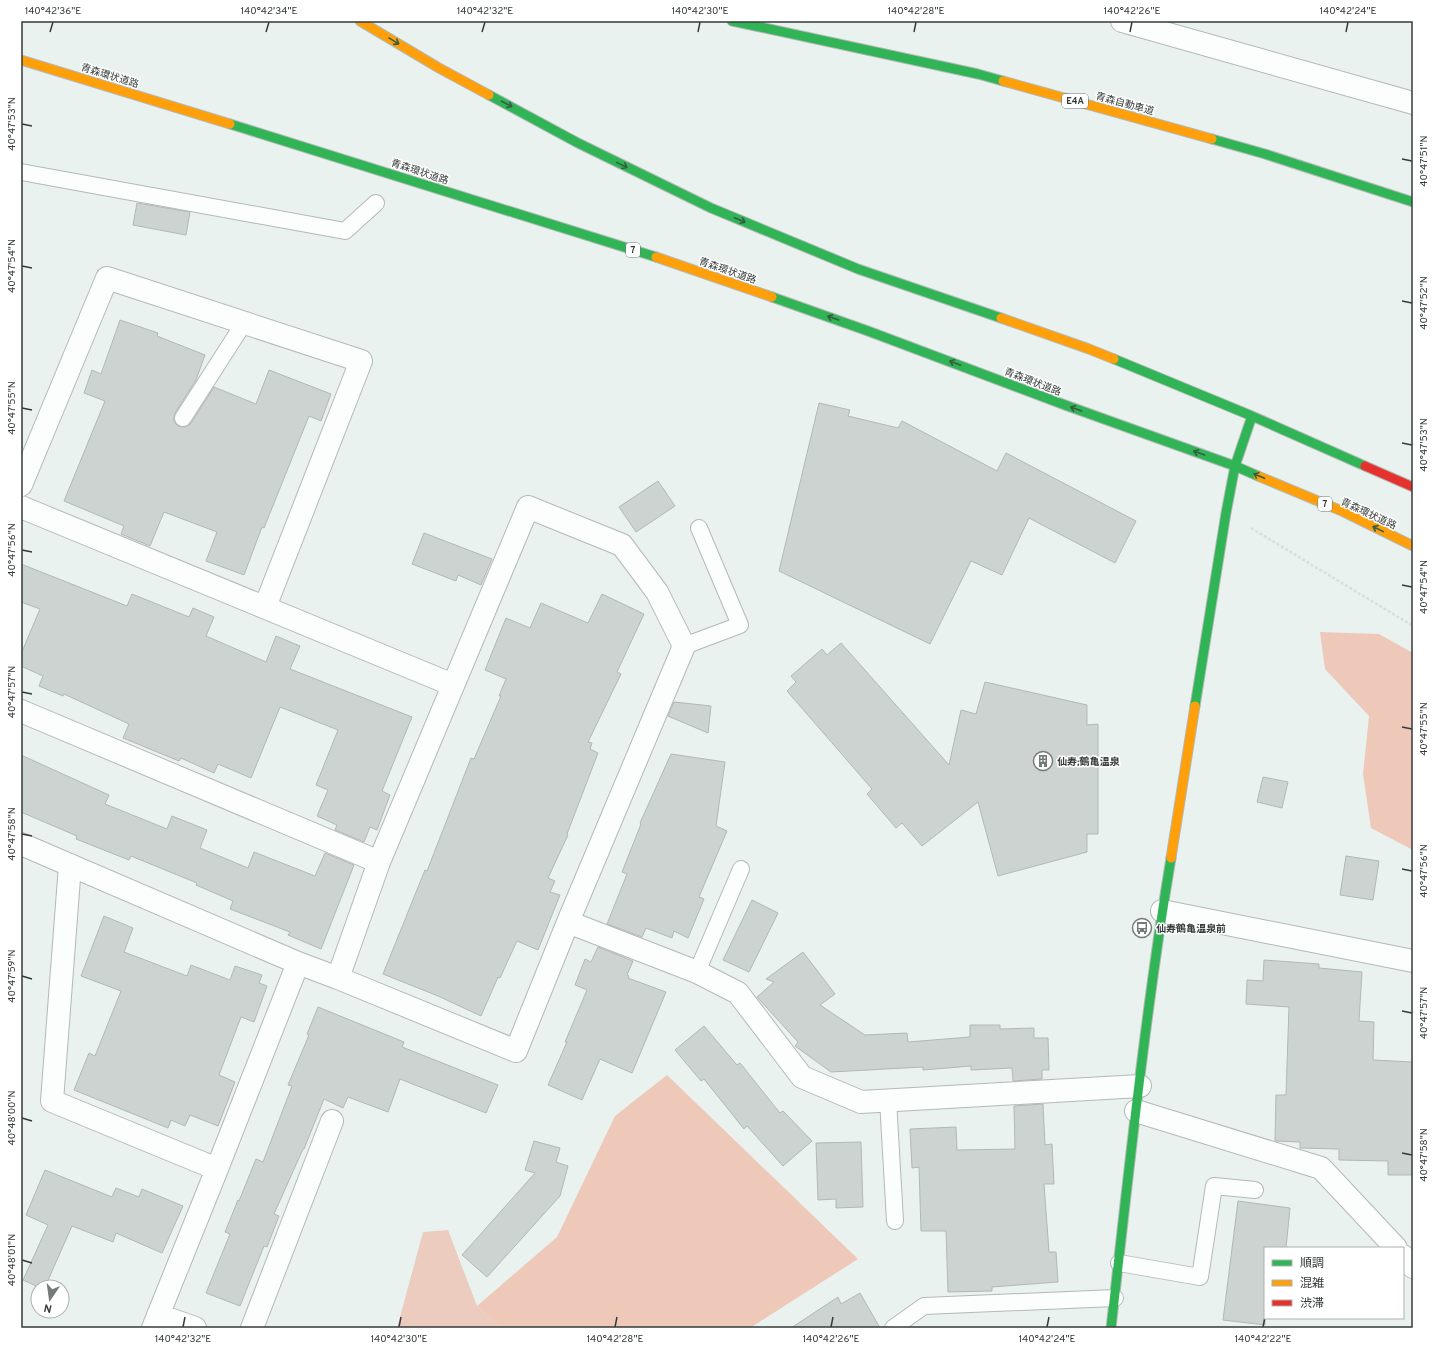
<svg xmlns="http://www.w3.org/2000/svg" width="1434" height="1349" viewBox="0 0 1434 1349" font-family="Overpass,'Noto Sans JP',sans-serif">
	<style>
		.green { fill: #ebccbf }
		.forest { fill: #eec8b8 }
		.building { fill: #ccd3d1; stroke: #b1b8b6 }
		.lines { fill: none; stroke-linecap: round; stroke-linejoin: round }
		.lane-casing { stroke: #b3b9b8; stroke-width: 18 }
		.street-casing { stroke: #b3b9b8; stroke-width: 24 }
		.fast-casing { stroke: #b3b9b8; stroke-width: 11 }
		.slow-casing { stroke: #b3b9b8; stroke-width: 11 }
		.jam-casing { stroke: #b3b9b8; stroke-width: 11 }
		.path { stroke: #dbdddc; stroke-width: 2.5; stroke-dasharray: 3 2; stroke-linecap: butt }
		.lane { stroke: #fcfdfd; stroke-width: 16 }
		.street { stroke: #fcfdfd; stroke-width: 22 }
		.fast { stroke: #30b455; stroke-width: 9 }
		.slow { stroke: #ff9f0a; stroke-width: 9 }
		.jam { stroke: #e5322d; stroke-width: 9 }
		.oneway { stroke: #345f42 }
		.ticks { fill: none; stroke: #353b3a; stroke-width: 1.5 }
		.labels { text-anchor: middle; stroke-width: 3; stroke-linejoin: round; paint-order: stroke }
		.shield { fill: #fff; stroke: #727675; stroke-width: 1 }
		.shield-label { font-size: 9px; font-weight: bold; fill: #353b3a }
		.street-label { font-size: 10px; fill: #353b3a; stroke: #fff }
		.poi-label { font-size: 10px; font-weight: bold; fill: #353b3a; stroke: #fff; text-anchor: start }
		.neatline { fill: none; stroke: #353b3a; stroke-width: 1.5 }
		.ticks-label { font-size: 10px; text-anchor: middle; fill: #353b3a }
	</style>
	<rect width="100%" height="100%" fill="#eaf2f0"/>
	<path class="green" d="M448 1230 477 1306 500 1328H397L423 1232Z"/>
	<path class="forest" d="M1320 632 1379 634 1413 653V850L1371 828 1363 774 1369 716 1325 669Z
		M667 1075 858 1259 750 1328H500L477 1306 557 1237 615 1116Z"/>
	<path class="building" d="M137 203 190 212 186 235 133 225Z
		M120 320 158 333 157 336 205 355 196 380 175 413 174 418V422L178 426 183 427 188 426 191 423 214 387 256 404 269 370 331 394 321 421 309 416 264 528 262 527 244 575 206 561 217 532 164 512 150 546 121 534 124 526 64 501 105 401 84 393 92 370 101 374Z
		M819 403 850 410 848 416 898 428 902 421 997 471 1006 453 1136 521 1115 563 1029 518 1002 575 971 561 930 644 779 571Z
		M658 481 675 506 636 532 619 507Z
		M424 533 492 559 481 585 458 575 456 581 412 564Z
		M21 564 127 606 132 594 189 617 193 608 214 617 206 636 266 662 276 636 300 646 290 669 412 717 382 791 390 795 377 830 370 827 364 842 335 830 337 825 317 816 328 790 316 785 338 730 280 707 251 778 218 764 214 773 181 758 179 761 123 738 129 724 64 694 63 696 39 686 43 676 21 666V654L40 609 21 602Z
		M602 594 644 614 617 672 621 674 588 742 592 743 590 749 598 753 567 834 568 835 548 878 555 881 550 892 560 895 538 950 517 941 500 978 498 977 481 1016 438 996 383 974 425 870 427 871 471 758 474 759 501 696H499L506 679 485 670 506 618 530 628 541 603 588 623Z
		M841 643 949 765 961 710 976 714 985 682 1087 705V725L1098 724V834H1087V852L998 876 978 802 922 846 902 823 896 828 867 794 872 789 787 691 796 682 791 676 822 649 827 655Z
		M674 702 711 706 708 733 668 716Z
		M671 754 725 762 716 826 727 831 699 897 704 899 688 938 674 931 672 938 646 928 642 937 607 924 627 874 622 872 641 824 640 823Z
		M21 755 109 795 105 804 167 829 172 816 207 830 200 848 248 868 254 852 315 876 325 853 354 865 321 949 288 935 290 932 230 909 233 901 196 885 197 883 131 856 129 860 76 839 77 836 21 812Z
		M1263 777 1288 782 1282 808 1257 802Z
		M1346 856 1379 861 1373 900 1340 895Z
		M752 900 778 913 749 972 723 960Z
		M104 916 133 928 124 952 187 976 191 965 230 980 235 966 262 975 259 983 267 986 254 1022 241 1017 219 1075 235 1082 218 1126 190 1115 185 1126 171 1120 168 1128 74 1090 89 1053 95 1056 121 991 81 976Z
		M598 947 633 961 627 975 629 976 628 978 666 992 632 1073 600 1059 582 1100 548 1085 567 1042H565L587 990 575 985 585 959 591 962Z
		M803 952 835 994 820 1005 865 1035 907 1033 908 1042 970 1037V1025H1000V1029L1034 1028V1038H1048L1049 1070H1042V1079L1013 1081 1012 1068 971 1070V1066L923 1070V1067L831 1072 795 1046 798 1042 757 997 774 982 766 979Z
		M1264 960 1319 964V968L1362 972 1359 1021 1374 1022 1373 1060 1413 1062V1175H1388V1161L1339 1160V1149L1300 1148V1142L1275 1141 1276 1095H1286L1289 1007 1246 1004 1247 980 1263 981Z
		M318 1007 404 1042 402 1047 498 1085 486 1113 400 1079 388 1112 348 1097 343 1108 324 1099 304 1149H303L274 1214 279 1216 267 1247 264 1246 240 1306 206 1293 230 1234 225 1232 238 1200 239 1201 256 1159 263 1162 292 1086 288 1085 309 1035 307 1034Z
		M704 1026 737 1065 740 1063 780 1113 783 1111 812 1141 783 1166 747 1126 744 1129 704 1079 701 1081 675 1050Z
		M1043 1104 1045 1145 1052 1144 1054 1184H1044L1049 1252H1056L1058 1282 992 1287V1291L948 1292 946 1231H921L919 1167 912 1168 910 1129 956 1127 957 1150 1015 1149 1014 1106Z
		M534 1141 560 1148 556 1162 568 1166 560 1196 487 1277 462 1255 535 1173 525 1170Z
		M861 1142 863 1207 836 1208V1199L818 1200 816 1143Z
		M45 1170 112 1197 116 1188 139 1197 142 1189 183 1206 162 1253 116 1233 113 1242 72 1226 45 1287H38L23 1280 48 1225 26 1215Z
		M1238 1201 1290 1208 1286 1248H1265V1325L1223 1320Z
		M860 1293 880 1328H791L838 1297 841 1304Z"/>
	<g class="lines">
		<defs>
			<path id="lane" d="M21 172 345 231 376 203
				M183 418 244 323
				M684 646 740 625 699 528
				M697 972 741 869
				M888 1100 895 1221
				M1119 1263 1200 1277 1214 1186 1255 1190
				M893 1328 924 1306 1115 1298"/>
			<path id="street" d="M1122 21 1413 103
				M21 485 107 278 361 361 265 607
				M21 507 453 685
				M21 711 379 862
				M21 844 298 963 338 978 516 1051 568 922 684 646 657 592 622 545 528 507 379 862 338 978
				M70 865 52 1101 217 1169
				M1162 911 1413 961
				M568 922 697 972 738 993 802 1077 861 1102 1140 1086
				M1136 1111 1321 1168 1396 1248
				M1403 1256 1413 1267
				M158 1315 195 1328
				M153 1328 217 1169 298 963
				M252 1328 332 1121"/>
			<path id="fast" d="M732 21 978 74 1003 81
				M489 95 578 143 711 208 858 269 1001 318
				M230 124 656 257
				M1212 139 1265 154 1413 202
				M772 297 868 331 1065 405 1235 466 1258 476
				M1114 359 1252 416 1365 466
				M1195 706 1226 513 1235 466 1252 416
				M1111 1328C1129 1171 1145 1014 1171 858"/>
			<path id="slow" d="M360 21 439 68 489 95
				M21 60 230 124
				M1003 81 1212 139
				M656 257 772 297
				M1001 318 1089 349 1114 359
				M1258 476 1342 511 1413 546
				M1171 858 1195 706"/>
			<path id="jam" d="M1365 466 1413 487"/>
		</defs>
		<use href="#lane" class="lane-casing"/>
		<use href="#street" class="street-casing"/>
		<use href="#fast" class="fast-casing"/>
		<use href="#slow" class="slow-casing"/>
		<use href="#jam" class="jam-casing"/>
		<path class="path" d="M1251 528 1413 626"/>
		<use href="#lane" class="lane"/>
		<use href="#street" class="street"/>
		<use href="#fast" class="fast"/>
		<use href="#slow" class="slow"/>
		<use href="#jam" class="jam"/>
	</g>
	<defs><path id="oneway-shaft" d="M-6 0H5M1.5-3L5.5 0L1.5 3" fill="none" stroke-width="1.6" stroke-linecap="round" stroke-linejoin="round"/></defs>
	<g class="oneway">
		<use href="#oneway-shaft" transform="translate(394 41) rotate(31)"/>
		<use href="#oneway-shaft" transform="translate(507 104) rotate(28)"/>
		<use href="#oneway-shaft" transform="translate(622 165) rotate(26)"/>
		<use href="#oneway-shaft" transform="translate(740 220) rotate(23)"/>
		<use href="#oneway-shaft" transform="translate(833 318) rotate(-161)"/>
		<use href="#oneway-shaft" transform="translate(955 363) rotate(-159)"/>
		<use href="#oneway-shaft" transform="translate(1076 409) rotate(-160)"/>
		<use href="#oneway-shaft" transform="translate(1199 453) rotate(-160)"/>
		<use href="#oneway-shaft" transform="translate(1259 476) rotate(-157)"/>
		<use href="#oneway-shaft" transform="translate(1378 529) rotate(-154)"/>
	</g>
	<path class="ticks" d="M50 32 53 22M266 32 269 22M482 32 485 22M698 32 700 22M914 32 916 22M1130 32 1132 22M1346 32 1348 22M22 124 32 126M1402 159 1412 161M22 266 32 268M1402 301 1412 303M22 408 32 410M1402 443 1412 445M22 550 32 552M1402 585 1412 587M22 692 32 694M1402 727 1412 729M22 834 32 836M1402 869 1412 871M22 976 32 979M1402 1011 1412 1013M22 1118 32 1121M1402 1153 1412 1155M22 1260 32 1263M183 1327 185 1317M399 1327 401 1317M615 1327 617 1317M831 1327 833 1317M1047 1327 1049 1317M1263 1327 1265 1317"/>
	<defs>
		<symbol id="building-ring" viewBox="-11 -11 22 22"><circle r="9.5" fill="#fff" stroke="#747b7a" stroke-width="1.5"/><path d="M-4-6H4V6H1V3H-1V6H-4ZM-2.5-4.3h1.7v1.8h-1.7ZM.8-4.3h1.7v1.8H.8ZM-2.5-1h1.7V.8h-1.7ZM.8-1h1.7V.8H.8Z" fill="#747b7a"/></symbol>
		<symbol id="bus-ring" viewBox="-11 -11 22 22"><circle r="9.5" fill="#fff" stroke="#747b7a" stroke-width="1.5"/><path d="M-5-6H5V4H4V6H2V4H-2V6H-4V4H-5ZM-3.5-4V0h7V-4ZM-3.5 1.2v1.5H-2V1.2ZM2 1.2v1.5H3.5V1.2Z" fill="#747b7a"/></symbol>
	</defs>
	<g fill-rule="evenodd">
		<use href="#building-ring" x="1032" y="750" width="22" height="22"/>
		<use href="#bus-ring" x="1131" y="917" width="22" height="22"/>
	</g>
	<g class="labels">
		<g class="shield">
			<rect x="1062" y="94" width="26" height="14" rx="3"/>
			<rect x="626" y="243" width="14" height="14" rx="3"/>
			<rect x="1318" y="497" width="14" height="14" rx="3"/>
		</g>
		<g class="shield-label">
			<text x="1075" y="104">E4A</text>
			<text x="633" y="253">7</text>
			<text x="1325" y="507">7</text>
		</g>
		<g class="street-label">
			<text transform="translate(110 75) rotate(17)" y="4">青森環状道路</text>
			<text transform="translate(1125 103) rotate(15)" y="4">青森自動車道</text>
			<text transform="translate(420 171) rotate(18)" y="4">青森環状道路</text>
			<text transform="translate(728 270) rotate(19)" y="4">青森環状道路</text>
			<text transform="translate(1033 381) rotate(21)" y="4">青森環状道路</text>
			<text transform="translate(1369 513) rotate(25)" y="4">青森環状道路</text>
		</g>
		<g class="poi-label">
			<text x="1057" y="765">仙寿;鶴亀温泉</text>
			<text x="1156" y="932">仙寿鶴亀温泉前</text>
		</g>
	</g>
	<rect width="1434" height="1349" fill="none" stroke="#ffffff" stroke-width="44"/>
	<rect x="1264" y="1247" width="140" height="72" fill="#ffffff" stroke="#aeb1b0"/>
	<rect x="1272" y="1260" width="20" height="6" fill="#30b455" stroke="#aeb1b0"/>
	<text x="1300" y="1267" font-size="12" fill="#353b3a">順調</text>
	<rect x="1272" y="1280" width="20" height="6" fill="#ff9f0a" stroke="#aeb1b0"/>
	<text x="1300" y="1287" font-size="12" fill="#353b3a">混雑</text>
	<rect x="1272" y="1300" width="20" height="6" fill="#e5322d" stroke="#aeb1b0"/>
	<text x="1300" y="1307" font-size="12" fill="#353b3a">渋滞</text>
	<g transform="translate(50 1299) rotate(193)"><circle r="19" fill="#ffffff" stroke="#aeb1b0"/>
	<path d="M0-3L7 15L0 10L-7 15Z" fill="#747b7a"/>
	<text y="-6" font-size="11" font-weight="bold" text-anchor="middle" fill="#353b3a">N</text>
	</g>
	<rect x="22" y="22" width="1390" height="1305" class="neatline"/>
	<g class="ticks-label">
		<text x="53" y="14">140°42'36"E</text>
		<text x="269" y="14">140°42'34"E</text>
		<text x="485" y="14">140°42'32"E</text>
		<text x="700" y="14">140°42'30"E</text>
		<text x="916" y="14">140°42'28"E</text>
		<text x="1132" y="14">140°42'26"E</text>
		<text x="1348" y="14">140°42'24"E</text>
		<text transform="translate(11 124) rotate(-90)" y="4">40°47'53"N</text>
		<text transform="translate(1423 161) rotate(-90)" y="4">40°47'51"N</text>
		<text transform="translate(11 266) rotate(-90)" y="4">40°47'54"N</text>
		<text transform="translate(1423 303) rotate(-90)" y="4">40°47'52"N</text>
		<text transform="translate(11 408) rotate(-90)" y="4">40°47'55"N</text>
		<text transform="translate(1423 445) rotate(-90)" y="4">40°47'53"N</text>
		<text transform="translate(11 550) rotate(-90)" y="4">40°47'56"N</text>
		<text transform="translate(1423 587) rotate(-90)" y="4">40°47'54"N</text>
		<text transform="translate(11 692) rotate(-90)" y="4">40°47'57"N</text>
		<text transform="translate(1423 729) rotate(-90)" y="4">40°47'55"N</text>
		<text transform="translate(11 834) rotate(-90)" y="4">40°47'58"N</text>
		<text transform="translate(1423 871) rotate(-90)" y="4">40°47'56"N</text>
		<text transform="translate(11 976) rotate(-90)" y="4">40°47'59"N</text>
		<text transform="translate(1423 1013) rotate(-90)" y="4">40°47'57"N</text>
		<text transform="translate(11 1118) rotate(-90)" y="4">40°48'00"N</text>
		<text transform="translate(1423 1155) rotate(-90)" y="4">40°47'58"N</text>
		<text transform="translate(11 1260) rotate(-90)" y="4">40°48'01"N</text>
		<text x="183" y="1342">140°42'32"E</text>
		<text x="399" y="1342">140°42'30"E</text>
		<text x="615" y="1342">140°42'28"E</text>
		<text x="831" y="1342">140°42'26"E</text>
		<text x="1047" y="1342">140°42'24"E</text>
		<text x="1263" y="1342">140°42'22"E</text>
	</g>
</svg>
